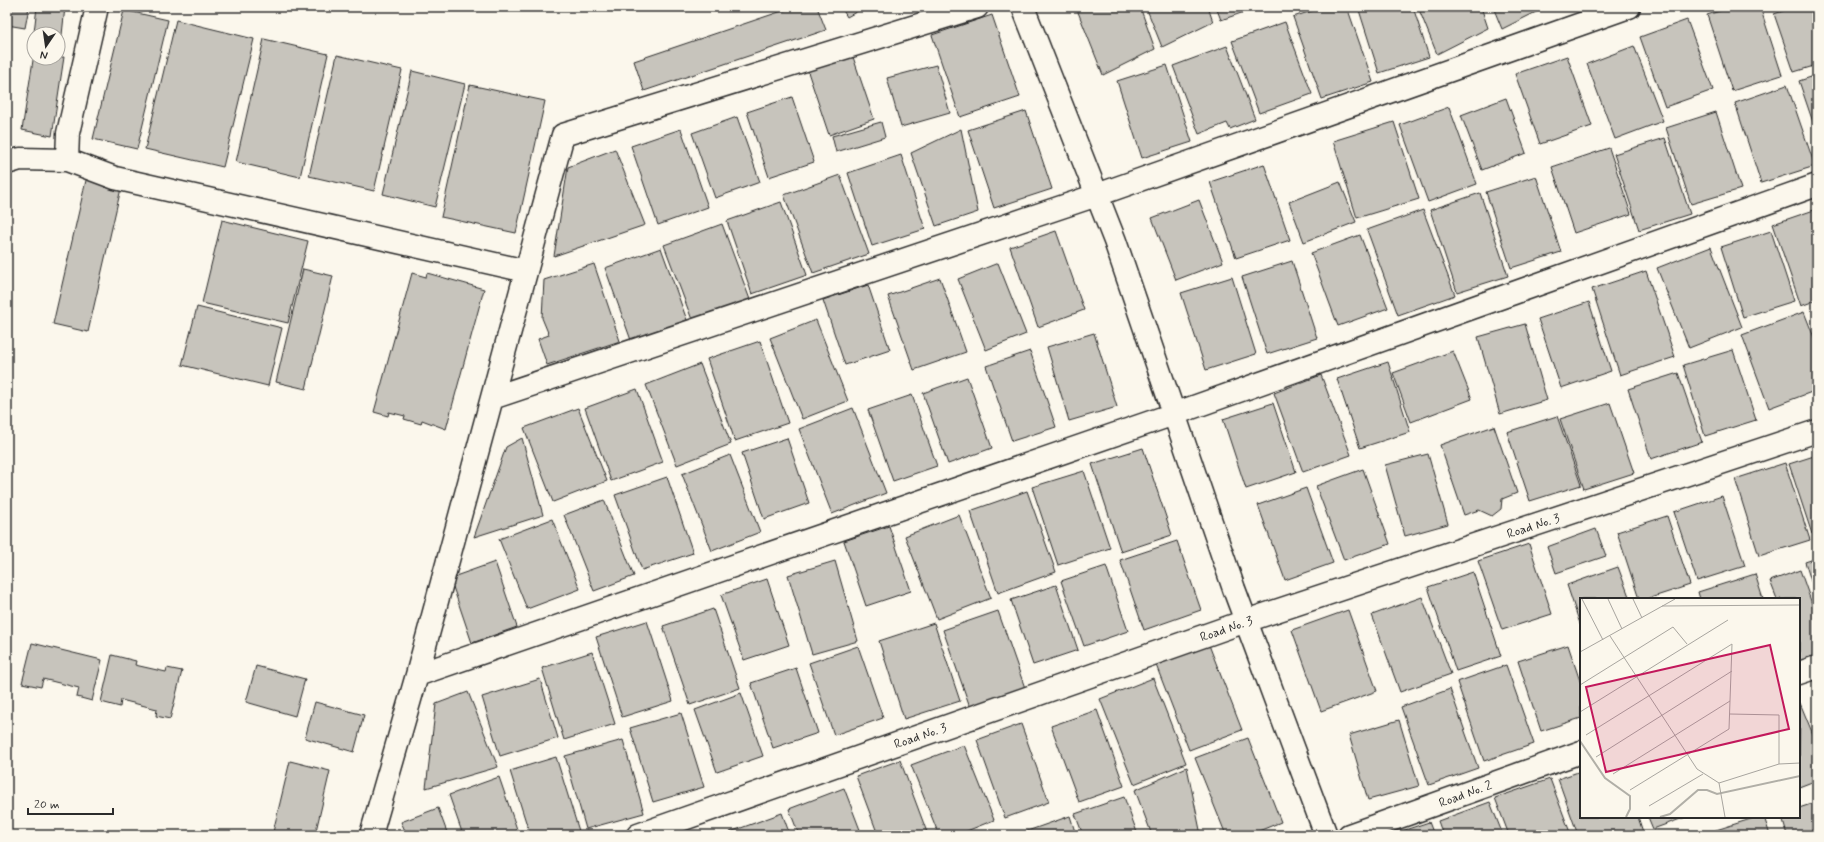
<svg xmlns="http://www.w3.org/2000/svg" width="1824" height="842" viewBox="0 0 1824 842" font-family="Mynerve,sans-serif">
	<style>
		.building { fill: #c7c4bc; stroke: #2b2b2b }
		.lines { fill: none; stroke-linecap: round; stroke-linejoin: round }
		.minor-casing { stroke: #2b2b2b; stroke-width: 25 }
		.minor { stroke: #fbf7ec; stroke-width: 22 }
		.labels { text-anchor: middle; stroke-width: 4; stroke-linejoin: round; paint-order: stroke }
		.street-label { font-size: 13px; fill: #2b2b2b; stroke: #fbf7ec }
		.inset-river { fill: none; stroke: #b1afa7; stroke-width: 2 }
		.inset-road { fill: none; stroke: #a8a59f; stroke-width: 1 }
		.view { fill: #c2185b; fill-opacity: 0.15; stroke: #c2185b; stroke-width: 2 }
		.inset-edge { fill: none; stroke: #2b2b2b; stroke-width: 2 }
	</style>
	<rect width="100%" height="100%" fill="#fbf7ec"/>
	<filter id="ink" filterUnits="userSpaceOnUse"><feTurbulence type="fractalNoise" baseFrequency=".025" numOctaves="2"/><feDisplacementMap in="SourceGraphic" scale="8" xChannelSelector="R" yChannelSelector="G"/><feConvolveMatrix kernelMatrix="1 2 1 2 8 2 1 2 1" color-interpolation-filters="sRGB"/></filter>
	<g filter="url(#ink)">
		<path class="building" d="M7 7H29L25 28 7 25Z
			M37 7H65L61 44 58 43V34H34L33 41Z
			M794 7H817L826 30 644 91 634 61Z
			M841 7H865L847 17Z
			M1076 7H1140L1155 49 1103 75Z
			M1146 7H1208L1213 22 1162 47Z
			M1216 7H1259L1221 20Z
			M1324 7H1347L1373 82 1322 99 1293 17Z
			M1358 7H1413L1429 57 1379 73Z
			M1418 7H1481L1488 28 1437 54Z
			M1493 7H1546L1502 29Z
			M1732 7H1760L1782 75 1732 91 1707 15Z
			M1795 7H1812L1817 21V65L1794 72 1774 14Z
			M124 10 168 20 137 149 93 139Z
			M992 15 1020 97 960 117 932 35Z
			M176 20 254 39 223 167 145 149Z
			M1687 20 1713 90 1665 107 1640 37Z
			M1285 22 1312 94 1259 113 1232 41Z
			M264 39 328 54 300 177 236 162Z
			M1227 46 1255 119 1230 129 1227 123 1199 134 1173 66Z
			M1634 46 1663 121 1615 139 1587 64Z
			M34 54V58L64 57 52 136 22 130Z
			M852 54 874 119 829 135 807 69Z
			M337 55 402 70 374 191 309 176Z
			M1567 56 1592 126 1540 144 1515 74Z
			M936 65 950 113 901 127 887 78Z
			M1167 65 1192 142 1142 158 1117 81Z
			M412 71 465 84 435 207 383 194Z
			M1817 75V134L1799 81Z
			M470 85 545 101 516 233 441 217Z
			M1787 85 1815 166 1761 183 1735 103Z
			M792 97 814 162 769 177 747 112Z
			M1506 98 1526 153 1482 170 1461 115Z
			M1449 107 1477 184 1428 202 1400 125Z
			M1026 111 1052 189 994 208 968 130Z
			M1716 112 1741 189 1691 204 1666 128Z
			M737 117 760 182 715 198 692 133Z
			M881 122 885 137 836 152 832 136Z
			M1394 122 1419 199 1357 218 1333 141Z
			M681 129 708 207 658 225 631 146Z
			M961 129 978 212 936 226 911 153Z
			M1665 138 1690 214 1639 230 1614 154Z
			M1609 148 1631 214 1574 233 1552 167Z
			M615 149 645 225 554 256 568 167Z
			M901 155 925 229 872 246 848 173Z
			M1264 164 1290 240 1236 258 1210 182Z
			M840 175 869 254 813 273 784 195Z
			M87 176 122 184 88 332 53 324Z
			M1536 176 1561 252 1511 268 1486 192Z
			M1340 182 1356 222 1304 242 1289 202Z
			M1480 193 1508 276 1457 292 1430 210Z
			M1199 200 1223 262 1176 280 1152 218Z
			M781 202 807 275 752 294 727 221Z
			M1817 209V300L1801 306 1773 224Z
			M1423 210 1455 295 1398 315 1367 230Z
			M222 220 308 241 288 323 202 303Z
			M722 224 752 305 694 325 664 245Z
			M1056 231 1084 310 1038 327 1010 247Z
			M1771 231 1794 301 1743 317 1721 247Z
			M1360 235 1388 308 1338 326 1311 253Z
			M1711 247 1742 327 1689 348 1657 268Z
			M661 248 688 323 632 343 605 268Z
			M1292 261 1317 338 1267 354 1242 277Z
			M998 263 1026 334 986 350 958 279Z
			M594 264 620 341 547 365 538 339 549 335 542 318 544 280Z
			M303 269 333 276 306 389 276 382Z
			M1646 271 1675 357 1620 375 1592 289Z
			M412 273 426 277 427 273 484 289 446 429 422 420 421 424 404 419 405 416 389 412 388 416 374 412Z
			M1232 277 1256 354 1206 370 1181 293Z
			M940 278 966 352 914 370 888 296Z
			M868 285 890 350 845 365 823 300Z
			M1589 302 1611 371 1561 388 1538 319Z
			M197 307 282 328 268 386 182 365Z
			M1804 312 1817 345V390L1769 408 1742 335Z
			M816 320 848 401 802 419 770 338Z
			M1525 324 1547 400 1500 414 1478 337Z
			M1094 333 1117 407 1069 421 1047 347Z
			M760 341 788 423 735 441 707 359Z
			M1733 350 1756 420 1705 436 1683 365Z
			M1030 351 1056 427 1012 441 986 366Z
			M1453 351 1472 399 1411 422 1393 373Z
			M1388 362 1410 432 1360 448 1337 379Z
			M700 364 731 444 677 465 646 385Z
			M1678 373 1702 442 1651 459 1628 389Z
			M1321 375 1351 455 1303 472 1274 393Z
			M967 377 992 448 948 464 923 393Z
			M637 389 663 462 611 481 585 408Z
			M912 395 937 466 893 481 868 410Z
			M1273 403 1296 472 1246 489 1223 419Z
			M1610 403 1634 473 1584 489 1560 419Z
			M578 408 607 481 553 502 524 428Z
			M853 408 886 493 832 514 799 429Z
			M1557 416 1581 485 1530 501 1507 432Z
			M1494 426 1517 493 1502 499 1501 509 1492 516 1479 510 1464 515 1440 445Z
			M522 438 543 515 474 537 506 447Z
			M787 438 809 503 764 519 742 453Z
			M1143 448 1172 535 1121 552 1092 464Z
			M1428 454 1448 524 1405 536 1385 465Z
			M730 455 760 532 712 551 682 474Z
			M1817 455V532L1812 534 1789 464Z
			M1785 463 1810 540 1759 556 1735 479Z
			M1363 469 1390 544 1344 560 1316 486Z
			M1084 471 1110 548 1058 565 1032 487Z
			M667 477 693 553 642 570 615 495Z
			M1306 488 1333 563 1285 580 1258 505Z
			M1027 491 1056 572 998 593 970 511Z
			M1722 496 1745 566 1697 581 1674 512Z
			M604 500 634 576 594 591 564 515Z
			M959 515 991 598 937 619 905 536Z
			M1667 516 1690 585 1647 599H1639L1617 532Z
			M552 519 580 589 527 609 499 539Z
			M889 526 911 591 866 606 844 541Z
			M1596 529 1606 556 1556 573 1547 547Z
			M1177 541 1201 610 1144 630 1120 560Z
			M1529 544 1552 614 1502 630 1478 561Z
			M1817 558V600L1805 562Z
			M835 561 858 641 812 654 788 575Z
			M495 562 517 627 472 643 450 578Z
			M1106 566 1128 631 1084 646 1061 581Z
			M1618 567 1630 599H1581V627L1567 585Z
			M1800 570 1817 618V655L1799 661V599H1777L1770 581Z
			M1473 572 1501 656 1456 671 1428 587Z
			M1755 574 1763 599H1700L1698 592Z
			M767 579 789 645 744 660 721 595Z
			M1056 585 1078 650 1033 665 1011 600Z
			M1422 597 1451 674 1400 692 1372 615Z
			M713 609 740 688 690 705 663 626Z
			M1348 610 1377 691 1321 711 1292 630Z
			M998 611 1025 688 970 707 943 630Z
			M647 621 673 701 622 717 596 637Z
			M934 623 960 701 904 719 879 641Z
			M32 643 102 660 92 701 77 697 79 688 43 679 41 687 22 683Z
			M1209 645 1242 730 1189 750 1156 665Z
			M1568 645 1581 684V718L1541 731 1518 661Z
			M858 646 883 718 834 735 809 663Z
			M592 652 615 724 564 740 542 668Z
			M112 655 136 661 135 665 166 672 167 668 182 671 170 719 156 716 157 709 121 700 120 707 101 702Z
			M1506 665 1534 744 1484 761 1457 682Z
			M256 666 305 679 295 716 246 702Z
			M796 668 818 733 773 748 751 683Z
			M1153 678 1186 763 1134 784 1100 699Z
			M540 679 558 738 500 756 482 697Z
			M1450 689 1478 768 1429 785 1401 707Z
			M468 692 498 767 426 788 436 704Z
			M741 693 763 756 717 772 695 710Z
			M315 702 364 715 354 752 305 738Z
			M1800 703 1817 744V780L1799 787Z
			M1097 710 1124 786 1079 802 1051 726Z
			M681 713 704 787 653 802 630 728Z
			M1399 720 1419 786 1368 800 1349 735Z
			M1021 724 1049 802 1005 818 977 740Z
			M1248 738 1281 822 1249 835H1226L1195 758Z
			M623 740 644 813 586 829 565 756Z
			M964 745 994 820 957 835H939L911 765Z
			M556 757 579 831 567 835H530L510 771Z
			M900 760 928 835H878L856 776Z
			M290 761 330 771 315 835H286L273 832Z
			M1187 767 1201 835H1152L1135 790Z
			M1581 771V817H1638L1644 835H1578L1558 779Z
			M499 777 519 835H463L449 795Z
			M1550 779 1571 835H1509L1495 798Z
			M844 788 862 835H799L789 809Z
			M1124 797 1138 835H1083L1075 814Z
			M1490 802 1503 835H1443L1438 821Z
			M1817 802V835H1787L1782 817H1799V808Z
			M438 808 448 835H407L401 822Z
			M782 813 790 835H731L730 832Z
			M1070 816 1076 835H1016Z
			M1648 817H1686L1653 829Z
			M1757 817H1764L1770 835H1714L1713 831Z
			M1429 822 1434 835H1390Z"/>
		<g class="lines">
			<defs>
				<path id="minor" d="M97 7 68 133 67 160 115 178 526 271
					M1023 7 1115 241 1234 589 1326 835
					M7 163 20 159 67 160
					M492 398 1097 195 1629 7
					M1799 673 1817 667
					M417 675 1174 414 1817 185
					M371 835 417 675 563 135 977 7
					M638 835 1246 621 1817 431
					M1349 835 1581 752"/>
			</defs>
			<use href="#minor" class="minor-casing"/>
			<use href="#minor" class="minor"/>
		</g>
	</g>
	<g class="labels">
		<g class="street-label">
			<text transform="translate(1533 525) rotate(-18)" y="5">Road No. 3</text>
			<text transform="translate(1226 628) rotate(-19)" y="5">Road No. 3</text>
			<text transform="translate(920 735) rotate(-19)" y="5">Road No. 3</text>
			<text transform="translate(1465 793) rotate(-20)" y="5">Road No. 2</text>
		</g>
	</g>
	<g transform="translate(1580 598)">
		<rect width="220" height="220" fill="#fbf7ec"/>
		<path class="inset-river" d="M0 143 25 180 50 198V211L46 219M80 219 90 216 118 192H127L137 196 220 178"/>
		<path class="inset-road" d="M2 1 23 42M28 1 42 31M53 1 62 20M82 8 220 7M30 38 117 171 139 185 145 219M0 54 95 1M0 87 93 29 107 46M0 114 148 22M150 116 199 117V166M6 137 152 46 149 131 50 192M16 159 152 73M33 176 150 103M139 185 199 166 220 165M69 208 123 176"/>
		<path class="view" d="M190 47 209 131 26 174 6 89Z"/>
		<rect width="220" height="220" class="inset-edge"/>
	</g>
	<rect width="1824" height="842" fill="none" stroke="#fbf7ec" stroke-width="24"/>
	<rect x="12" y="12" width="1800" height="818" fill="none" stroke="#2b2b2b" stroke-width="1.5" filter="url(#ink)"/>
	<g transform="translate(46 46) rotate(193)"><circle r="19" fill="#fbf7ec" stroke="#a8a59f"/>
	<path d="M0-3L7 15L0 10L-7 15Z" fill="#2b2b2b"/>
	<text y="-6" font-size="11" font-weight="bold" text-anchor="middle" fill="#2b2b2b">N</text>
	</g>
	<path d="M28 808v6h85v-6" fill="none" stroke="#2b2b2b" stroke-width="2"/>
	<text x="34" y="808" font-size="12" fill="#2b2b2b" stroke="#fbf7ec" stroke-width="3" paint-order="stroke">20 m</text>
</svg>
